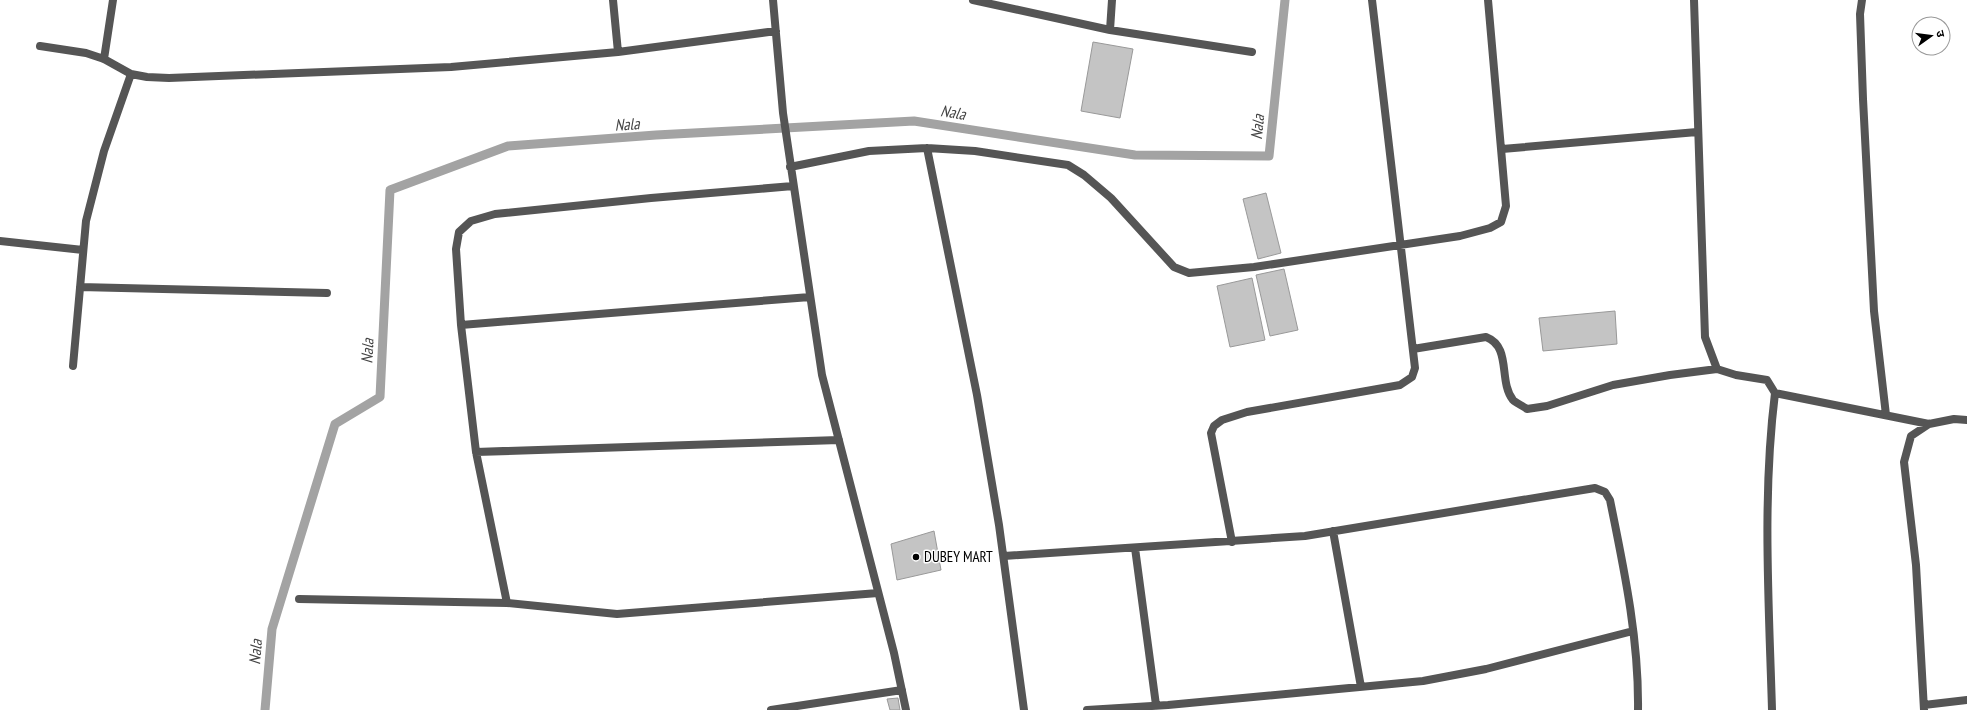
<svg xmlns="http://www.w3.org/2000/svg" width="1967" height="710" viewBox="0 0 1967 710" font-family="'PT Sans Narrow','Noto Sans Devanagari',sans-serif">
	<style>
		.lines { fill: none; stroke-linecap: round; stroke-linejoin: round }
		.stream { stroke: #a3a3a3; stroke-width: 9 }
		.building { fill: #c4c4c4; stroke: #999 }
		.minor { stroke: #555; stroke-width: 8 }
		.poi-dot { fill: #000; stroke: #fff; stroke-width: 1.5 }
		.labels { text-anchor: middle; stroke-width: 3; stroke-linejoin: round; paint-order: stroke }
		.poi-label { font-size: 15px; fill: #000; stroke: #fff; text-anchor: start }
		.water-label { font-size: 16px; font-style: italic; fill: #444; stroke: #fff }
	</style>
	<rect width="100%" height="100%" fill="#fff"/>
	<g class="lines">
		<path class="stream" d="M265 710 272 629 335 424 380 397 390 190 508 146 656 135 914 121 1135 155 1269 156 1285 0"/>
	</g>
	<path class="building" d="M1093 42 1133 49 1120 118 1081 111Z
		M1266 193 1281 253 1258 259 1243 199Z
		M1284 269 1298 330 1270 336 1256 275Z
		M1252 278 1265 340 1230 347 1217 286Z
		M1615 311 1617 344 1543 351 1539 318Z
		M934 531 941 570 897 580 891 544Z
		M898 698 900 710H890L887 699Z"/>
	<g class="lines">
		<path class="minor" d="M613 0 618 52
			M773 0 783 113 822 375 894 653 906 710
			M973 0 1110 30 1252 52
			M1694 0 1705 337 1717 369 1736 375 1767 380 1775 393C1762 498 1769 604 1772 710
			M1862 0 1860 14 1863 99 1874 311 1886 415
			M1110 30 1112 0
			M40 46 86 53 104 59 131 74 147 77 169 78 451 67 618 52 776 31
			M104 59 113 0
			M927 148 977 395 999 525 1024 710
			M1502 149 1697 132
			M790 167 869 151 927 148 975 151 1068 165 1084 175 1111 198 1174 267 1189 273 1254 267 1460 236 1490 228 1501 222 1506 206 1488 0
			M0 241 83 250
			M80 287 327 293
			M461 325 810 297
			M1413 349 1486 337C1512 347 1498 381 1513 400 1516 403 1523 406 1527 409L1547 406 1613 385 1670 375 1717 369
			M73 366 86 221 104 151 131 74
			M1775 393 1929 424 1954 419 1967 420
			M476 452 839 440
			M1333 531 1361 687
			M1232 542 1211 433 1214 426 1222 420 1247 412 1400 385 1412 377 1415 368 1372 0
			M1135 548 1156 705
			M1004 556 1305 536 1595 488 1605 492 1610 500C1624 569 1639 639 1638 710
			M299 599 507 603 617 614 878 593
			M507 603 476 452 461 325 456 249 459 232 471 221 495 214 651 198 793 186
			M1924 705 1967 700
			M771 710 902 690
			M1087 710 1168 705 1423 681 1486 669 1633 631
			M1924 710 1916 565 1904 462 1911 436 1929 424"/>
	</g>
	<circle class="poi-dot" cx="916" cy="557" r="4"/>
	<g class="labels">
		<g class="poi-label">
			<text x="924" y="562">DUBEY MART</text>
		</g>
		<g class="water-label">
			<text transform="translate(953 112) rotate(9)" y="6">Nala</text>
			<text transform="translate(627 124) rotate(-4)" y="6">Nala</text>
			<text transform="translate(1257 127) rotate(-84)" y="6">Nala</text>
			<text transform="translate(367 351) rotate(-87)" y="6">Nala</text>
			<text transform="translate(255 652) rotate(-86)" y="6">Nala</text>
		</g>
	</g>
	<g transform="translate(1931 36) rotate(76)"><circle r="19" fill="#ffffff" stroke="#999999"/>
	<path d="M0-3L7 15L0 10L-7 15Z" fill="#000000"/>
	<text y="-6" font-size="11" font-weight="bold" text-anchor="middle" fill="#000000">उ</text>
	</g>
</svg>
